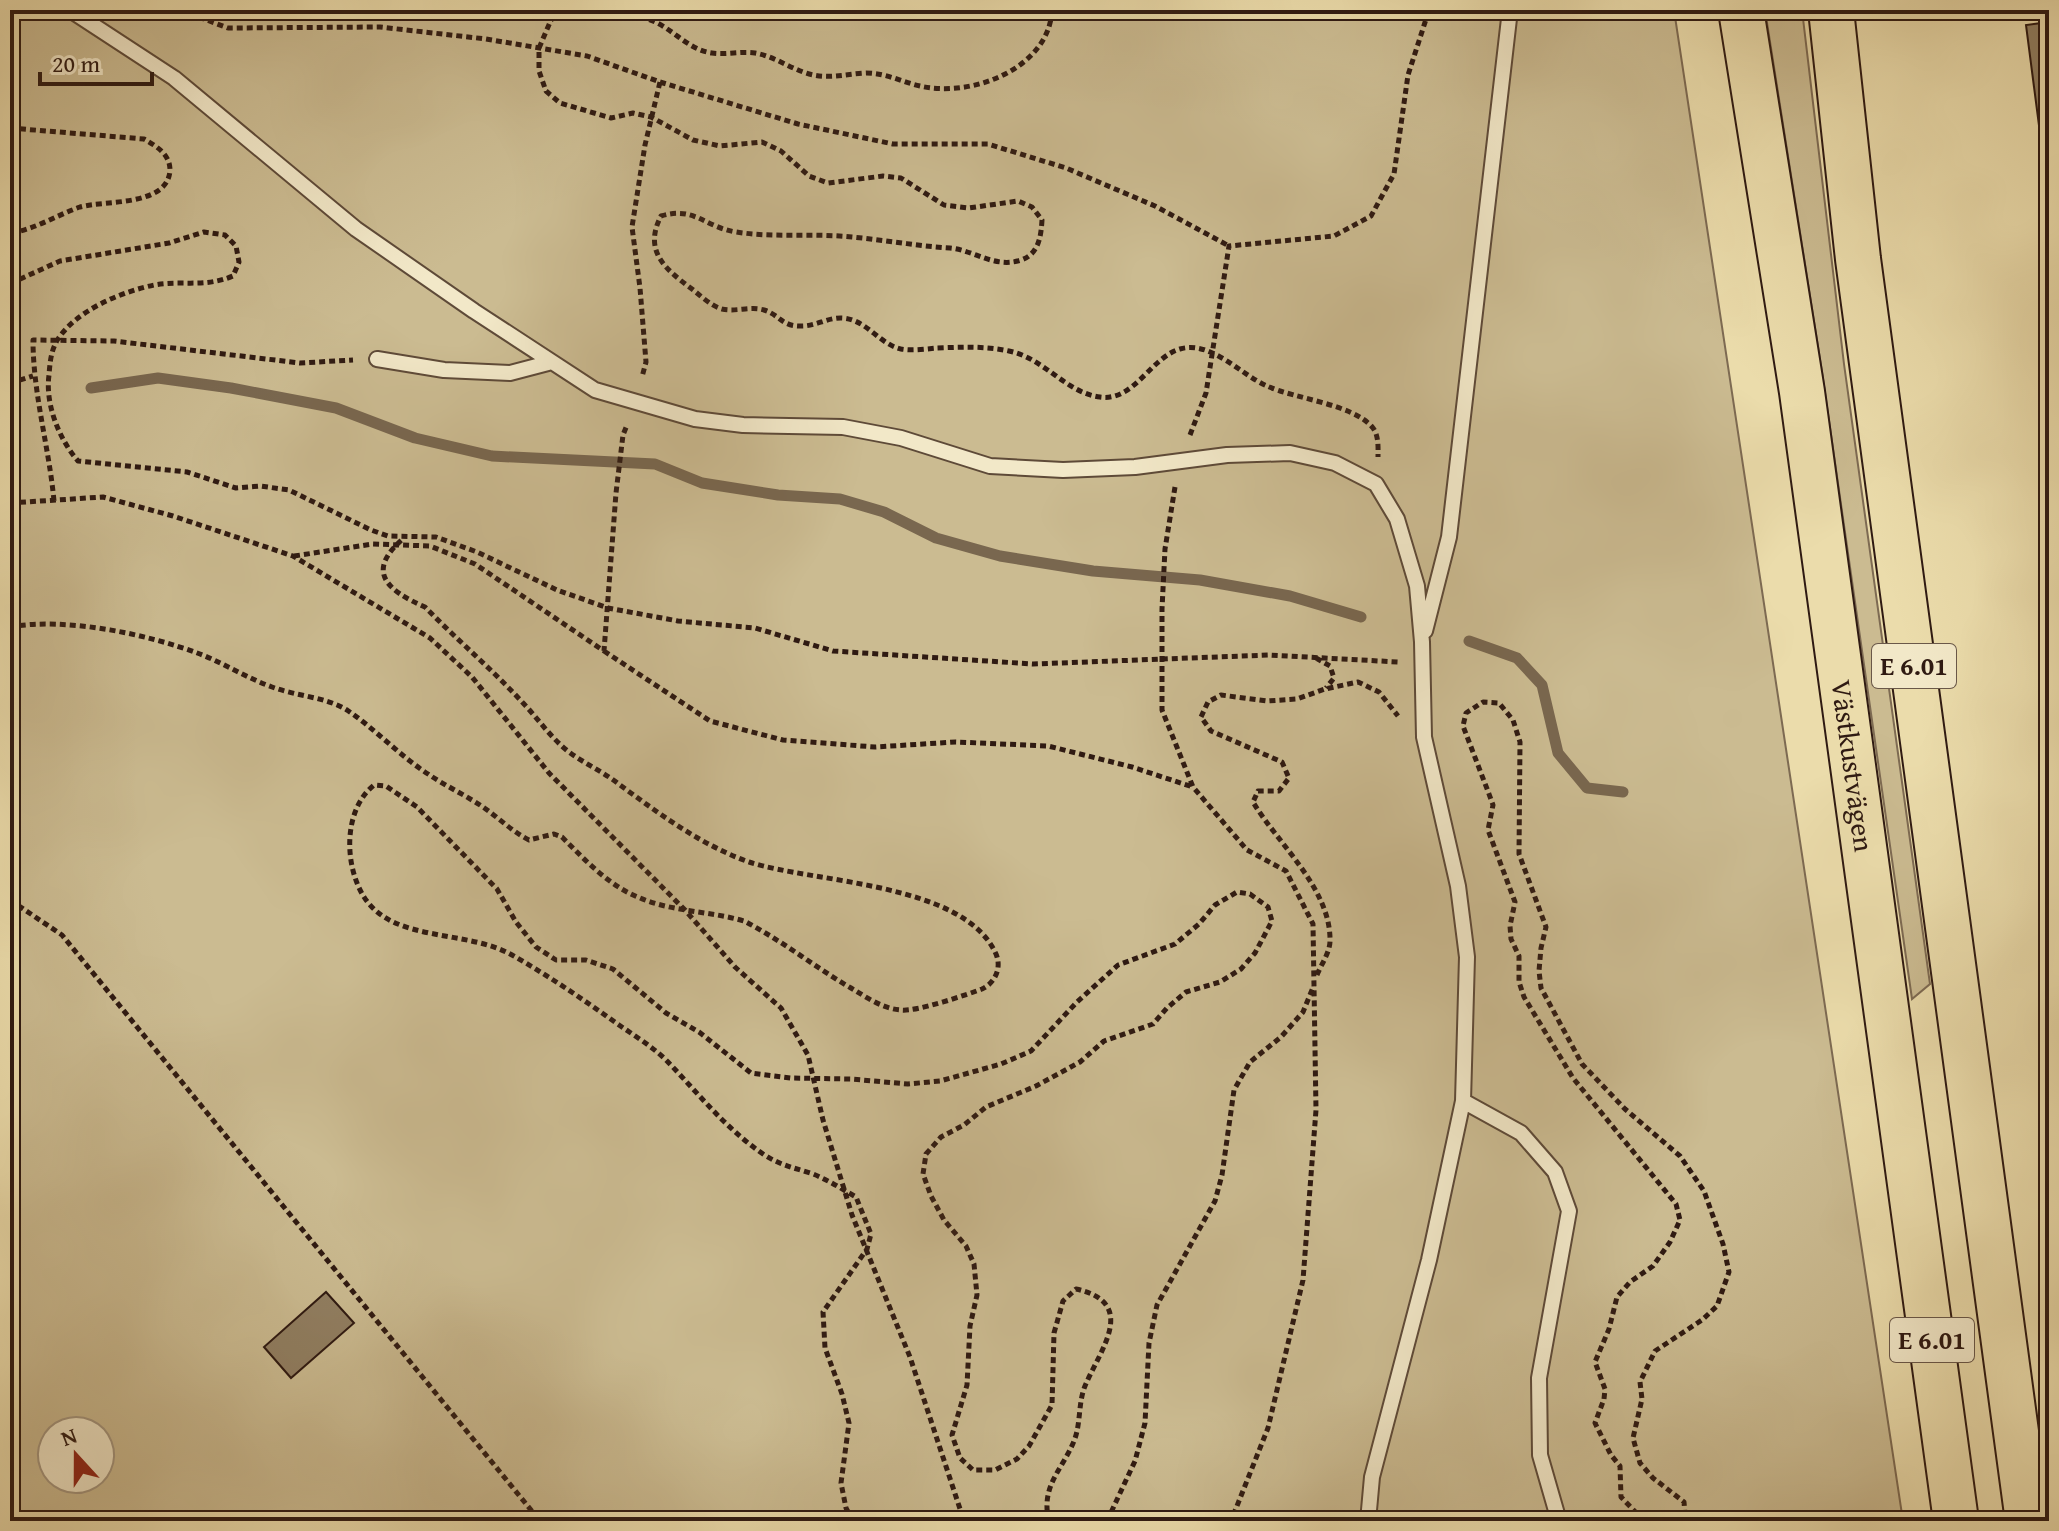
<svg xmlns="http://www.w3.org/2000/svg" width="2059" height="1531" viewBox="0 0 2059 1531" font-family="'Gentium Book Plus',serif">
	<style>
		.green { fill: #cbbb91; stroke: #7d6a52; stroke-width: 2; fill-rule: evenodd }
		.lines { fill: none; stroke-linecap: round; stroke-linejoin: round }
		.stream { stroke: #79674f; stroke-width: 11 }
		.building { fill: #917f62; stroke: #2f1a12; stroke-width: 2 }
		.lane-casing { stroke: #5e4a38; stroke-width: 18 }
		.highway-casing { stroke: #2f1a12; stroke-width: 48 }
		.path { stroke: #2f1a12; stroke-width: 5; stroke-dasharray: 6 4; stroke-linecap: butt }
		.lane { stroke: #f2e8c8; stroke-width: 14 }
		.highway { stroke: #ebdcab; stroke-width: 44 }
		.labels { text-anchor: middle; stroke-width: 6; stroke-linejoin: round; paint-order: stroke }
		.shield { fill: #f2e8c8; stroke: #6a5849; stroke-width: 2 }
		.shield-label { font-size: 26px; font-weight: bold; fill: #2f1a12 }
		.street-label { font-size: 28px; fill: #2f1a12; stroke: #f2e8c8 }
	</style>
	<rect width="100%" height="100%" fill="#ebdcab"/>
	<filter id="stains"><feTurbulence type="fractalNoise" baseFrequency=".0025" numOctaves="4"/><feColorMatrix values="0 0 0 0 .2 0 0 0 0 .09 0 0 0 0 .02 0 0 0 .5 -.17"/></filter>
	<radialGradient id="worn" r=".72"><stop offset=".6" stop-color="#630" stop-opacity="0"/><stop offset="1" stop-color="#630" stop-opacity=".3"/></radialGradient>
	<path class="green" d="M10 10H1674L1903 1521H10ZM52 1431H100V1479H52Z
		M1765 10H1802L1844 364 1930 984 1912 999 1822 372Z"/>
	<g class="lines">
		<path class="stream" d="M91 388 158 378 231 388 336 408 415 438 492 456 655 464 702 483 778 495 840 499 884 512 936 538 1000 556 1093 571 1200 580 1290 596 1361 617
			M1469 641 1517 658 1542 685 1558 753 1587 788 1623 792"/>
	</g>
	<path class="building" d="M2049 22V140L2041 141 2026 25Z
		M2049 201V246L2043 202Z
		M326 1292 354 1323 291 1378 264 1347Z"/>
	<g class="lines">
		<defs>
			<path id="lane" d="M70 10 174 78 356 229 474 311 595 390 695 419 743 425 843 427 901 438 990 466 1063 470 1135 467 1227 455 1290 453 1335 463 1376 484 1397 519 1417 586 1422 642 1424 737 1458 886 1467 957 1463 1101 1429 1260 1372 1477 1368 1521
				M377 359 444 370 510 373 552 362
				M1425 631 1449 537 1510 10
				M1463 1101 1521 1133 1555 1172 1569 1211 1539 1378 1540 1455 1559 1521"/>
			<g id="highway">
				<path id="s1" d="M1741 10 1802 392 1956 1521"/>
				<path d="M1831 10 1858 259 2028 1521"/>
			</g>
		</defs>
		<use href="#lane" class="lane-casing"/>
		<use href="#highway" class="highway-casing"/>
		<path class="path" d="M180 10 228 28 380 27 486 39 587 56 660 82 645 145 632 227 640 288 646 362 642 377
			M563 10 551 20 539 48V71L546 91 560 103 611 118 633 113 651 117 693 140 720 146 762 142 781 151 809 176 828 183 883 176 901 178 944 205 969 208 1018 201 1032 207 1042 220C1041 236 1039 254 1021 260 995 269 974 250 950 248 917 246 885 240 852 237 814 233 774 238 736 232 704 227 695 206 661 216 643 251 665 269 692 289 701 296 711 306 722 309 736 312 751 306 764 310 780 315 782 327 802 326 816 326 829 317 843 318 867 320 879 344 901 349 912 351 926 349 937 348 962 347 985 346 1009 351 1044 358 1066 393 1100 397 1134 402 1151 357 1180 349 1211 340 1241 375 1267 386 1295 399 1354 404 1373 428 1379 436 1378 448 1378 457
			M580 10C602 16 626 13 647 19 670 25 687 50 712 53 726 55 741 51 755 53 773 56 788 67 806 73 827 80 845 74 866 73 886 73 902 82 920 86 971 98 1049 69 1052 10
			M660 82 798 124 893 144H988L1066 168 1155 206 1229 246
			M10 128 144 139C156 146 170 154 170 170 168 207 105 200 80 207 57 215 34 230 10 233
			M10 281 18 280 60 261 169 243 204 232 225 235 236 246 239 262 233 276C204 288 182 280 154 285 121 292 77 310 58 339 51 350 50 362 49 375 45 404 59 439 78 461L187 472 236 488 260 486 289 490 371 530 388 536 436 537 477 552 557 590 608 608 678 621 755 628 833 651 1033 664 1269 655 1398 662
			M10 383 33 376
			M1190 435 1206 393 1229 246 1334 236 1371 216 1394 174 1408 75 1429 10
			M1175 487 1165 549 1162 609V710L1193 787 1247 850 1286 871 1313 924 1316 1110 1303 1280 1268 1428 1231 1521
			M54 501C49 447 33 394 33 340L114 341 300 363 353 360
			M10 503 103 497 173 516 293 556 430 638 472 677 549 773 685 910 735 967 781 1008 808 1055 823 1120 852 1215 910 1357 964 1521
			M294 556 373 544 430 546 475 564 604 651 616 493 623 435 627 425
			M10 627C66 617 147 634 200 654 225 664 247 678 272 687 296 696 326 697 347 710 375 729 399 755 428 774 444 785 463 794 480 805 497 816 511 831 529 840L554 834 562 837C585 860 609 886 640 898 673 912 710 911 744 921 781 940 815 967 851 988 866 997 883 1009 901 1010 916 1012 966 995 982 989 995 983 1002 968 996 954 964 882 813 883 749 862 701 845 661 815 620 785 604 772 585 764 569 752 551 738 539 720 524 704 493 670 457 640 425 607 386 590 365 571 404 538
			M604 651 710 721 783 740 875 747 956 742 1048 746 1132 767 1193 787
			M1316 658 1330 666 1334 678 1326 688
			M10 900 62 935 540 1521
			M1317 975C1321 965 1330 952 1330 941 1331 889 1278 844 1253 802L1258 791H1279L1289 778 1282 762 1211 731 1201 717 1208 702 1221 695 1267 701 1297 699 1325 689 1358 682 1379 692 1398 716
			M853 1521 846 1508 841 1483 849 1423 842 1394 825 1348 823 1312 867 1249 871 1234 856 1197C842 1189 828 1180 813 1174 795 1168 779 1165 763 1154 725 1128 698 1093 667 1061 653 1047 635 1036 619 1025 584 1000 549 976 512 955 466 929 393 943 364 897 344 865 343 810 374 785L386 786 417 807 497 889 516 922 536 947 556 960H586L613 969 666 1013 699 1032 751 1073 791 1078 851 1079 908 1084 940 1081 1001 1064 1031 1051 1077 1002 1118 965 1175 944 1199 924 1215 905 1237 892 1250 894 1268 907 1272 921 1255 953 1241 969 1220 982 1186 992 1167 1008 1153 1024 1104 1041 1080 1062 1036 1086 986 1107 964 1125 941 1137 926 1154 923 1174 931 1196 944 1220 966 1246 974 1264 977 1295 970 1326 967 1385 952 1435 960 1458 973 1470H995L1017 1459 1029 1446 1052 1405 1054 1333 1063 1301 1076 1289C1139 1303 1100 1350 1085 1386 1078 1403 1081 1424 1074 1441 1063 1469 1040 1486 1049 1521
			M1107 1521 1135 1461 1145 1423 1149 1343 1157 1305 1215 1201 1222 1175 1234 1090 1250 1062 1281 1037 1303 1012 1314 985
			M1644 1521 1621 1497 1620 1466 1611 1455 1595 1423 1604 1399 1605 1389 1595 1362 1609 1329 1617 1297 1630 1282 1653 1266 1670 1242 1680 1220 1676 1204 1573 1078 1524 997 1519 982V956L1511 939 1510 926 1515 902 1488 830 1493 805 1489 794 1463 726 1466 713 1483 702 1499 703 1513 720 1520 742 1519 854 1546 927 1541 948 1539 971 1541 988 1582 1064 1625 1109 1680 1156 1704 1191 1723 1244 1729 1272 1717 1306 1702 1320 1655 1351 1640 1382 1642 1399 1633 1438 1640 1463 1653 1478 1684 1502 1685 1514 1681 1521"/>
		<use href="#lane" class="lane"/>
		<use href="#highway" class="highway"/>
	</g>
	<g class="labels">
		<g class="shield">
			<rect x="1872" y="644" width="84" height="44" rx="6"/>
			<rect x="1890" y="1318" width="84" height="44" rx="6"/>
		</g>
		<g class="shield-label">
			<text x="1914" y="675">E 6.01</text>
			<text x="1932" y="1349">E 6.01</text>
		</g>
		<g class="street-label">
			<text dy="10" stroke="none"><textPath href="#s1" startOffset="764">Västkustvägen</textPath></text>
		</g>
	</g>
	<rect width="2059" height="1531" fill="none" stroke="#ebdcab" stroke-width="40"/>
	<rect x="12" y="12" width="2035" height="1507" fill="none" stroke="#2f1a12" stroke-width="4"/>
	<rect x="20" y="20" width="2019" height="1491" fill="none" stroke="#2f1a12" stroke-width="2"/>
	<g transform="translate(76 1455) rotate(339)"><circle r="38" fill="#f2e8c8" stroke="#a4967f" stroke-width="2"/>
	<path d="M0-6L14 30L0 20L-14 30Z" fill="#8f2418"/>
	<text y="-12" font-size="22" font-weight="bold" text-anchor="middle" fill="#2f1a12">N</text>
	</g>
	<path d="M40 72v12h112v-12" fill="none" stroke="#2f1a12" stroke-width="4"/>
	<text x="52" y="72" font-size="24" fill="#2f1a12" stroke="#f2e8c8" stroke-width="6" paint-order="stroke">20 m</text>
	<rect width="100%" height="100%" filter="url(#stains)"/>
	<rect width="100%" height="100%" fill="url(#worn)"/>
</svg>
